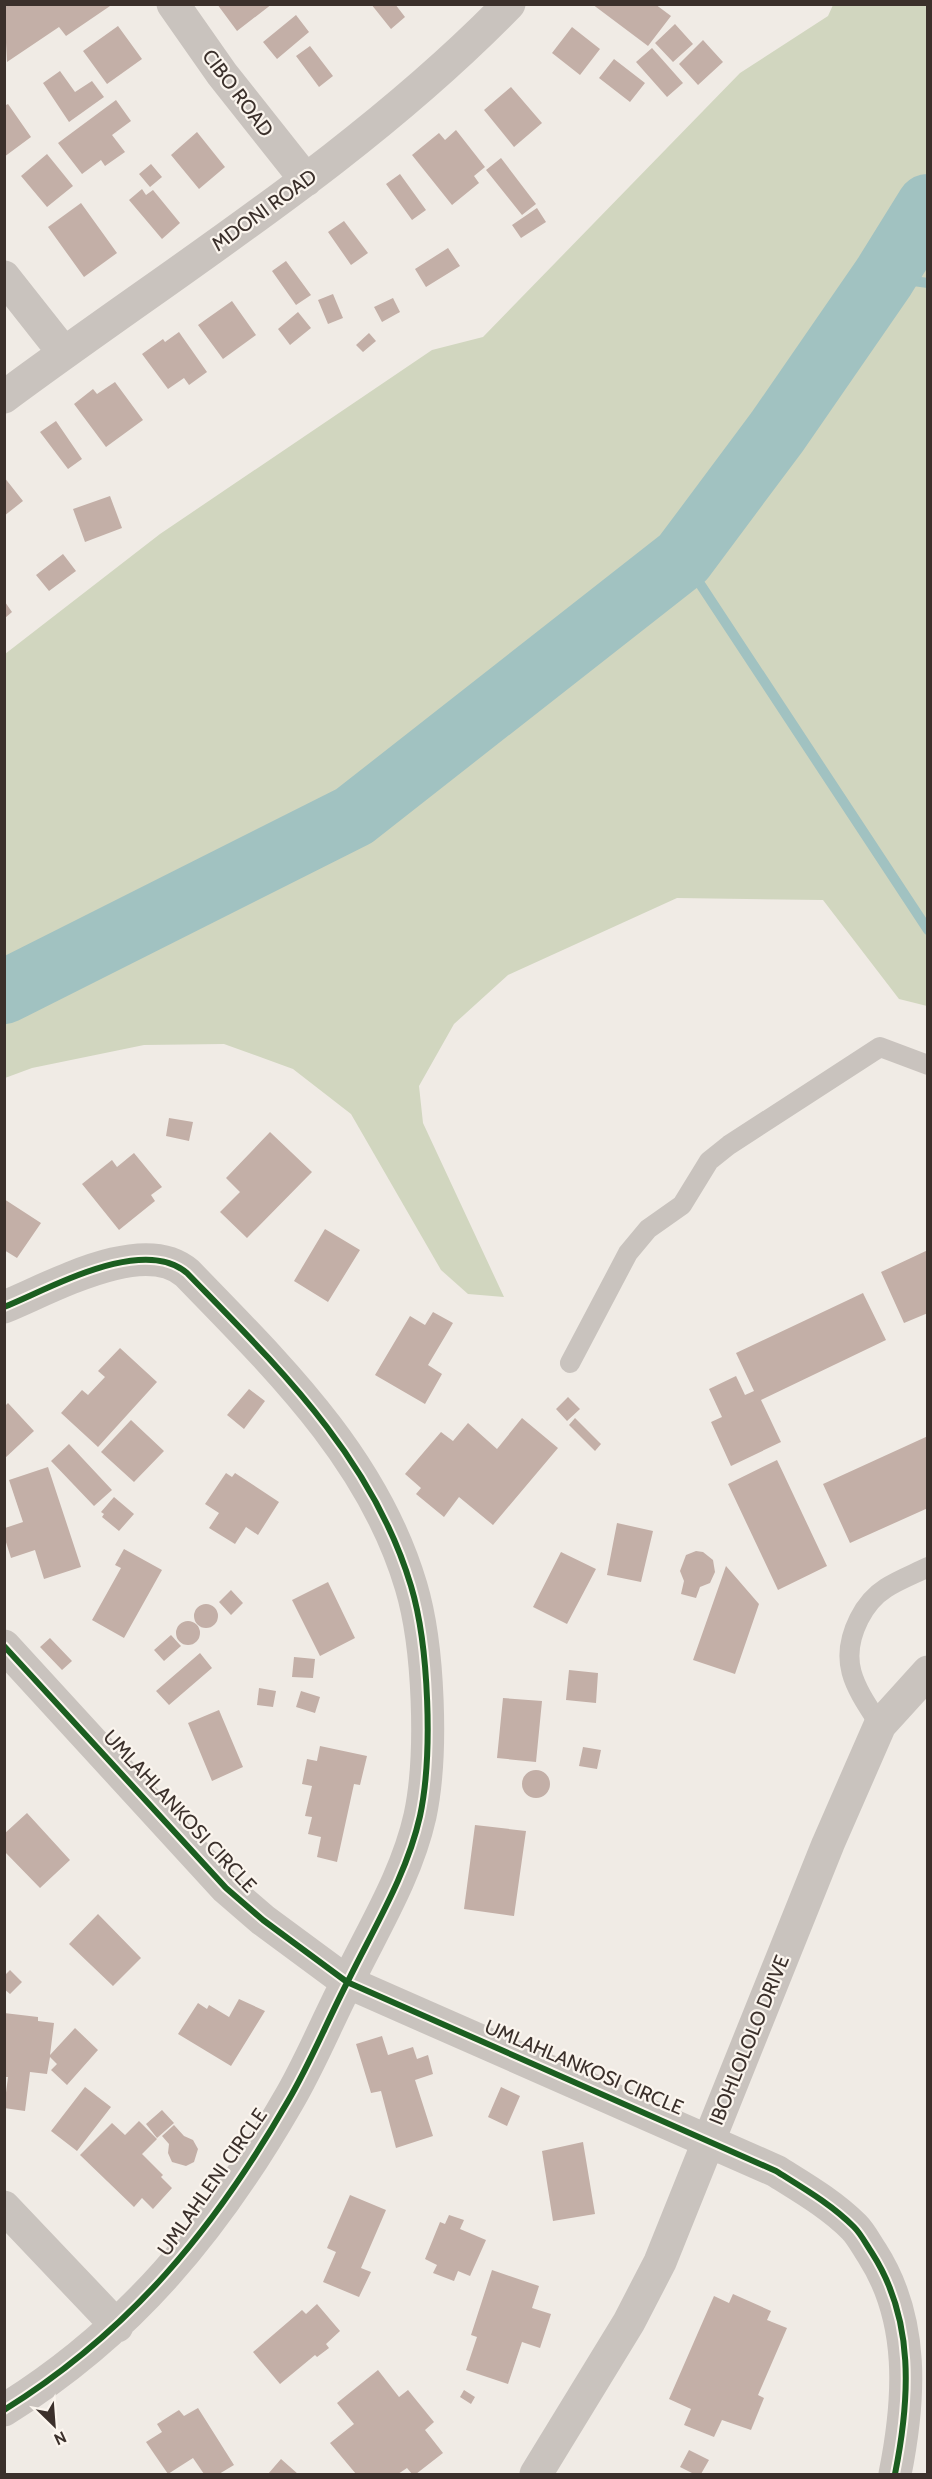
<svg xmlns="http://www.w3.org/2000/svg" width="932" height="2479" viewBox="0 0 932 2479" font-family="Cabin,sans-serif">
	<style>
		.green { fill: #d1d6bf }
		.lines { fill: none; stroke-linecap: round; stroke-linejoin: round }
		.stream { stroke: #a1c2c1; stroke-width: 10 }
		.river { stroke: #a1c2c1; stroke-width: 64 }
		.building { fill: #c3afa7 }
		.lane { stroke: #c9c3be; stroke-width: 20 }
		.street { stroke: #c9c3be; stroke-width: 33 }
		.cycleway-casing { stroke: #fbf5ee; stroke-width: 10 }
		.cycleway { stroke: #1b5e20; stroke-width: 6 }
		.labels { text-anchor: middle; stroke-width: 4.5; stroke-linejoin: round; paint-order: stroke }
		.street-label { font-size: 20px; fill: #3b302b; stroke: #fbf5ee }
	</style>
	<rect width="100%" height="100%" fill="#f0ebe5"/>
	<path class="green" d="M833 5H927V1006L899 999 823 900 677 898 508 975 454 1024 419 1086 423 1123 504 1297 468 1294 441 1270 351 1114 293 1069 224 1044 144 1045 32 1068 5 1078V654L160 534 432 350 483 337 740 73 828 16Z"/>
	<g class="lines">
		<path class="stream" d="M884 277 928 283
			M683 558 928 930"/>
		<path class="river" d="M4 992 354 816 683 558 777 432 884 277 928 206"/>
	</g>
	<path class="building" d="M4 4H113L66 36 59 27 7 62Z
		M217 4H272L237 31Z
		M371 4H395L405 17 391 29Z
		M592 4H655L671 16 648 46Z
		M296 15 309 32 277 59 263 42Z
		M675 24 693 44 673 62 655 43Z
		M118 26 142 59 107 84 83 51Z
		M572 27 600 49 580 75 552 53Z
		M703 40 723 62 698 85 679 64Z
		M310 46 333 76 319 87 296 56Z
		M652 48 683 83 667 97 636 62Z
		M614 59 645 83 630 102 599 78Z
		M60 71 75 92 92 81 104 97 69 122 43 83Z
		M511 87 542 123 514 147 484 110Z
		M116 100 131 121 112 135 125 152 105 166 101 160 82 174 58 143Z
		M8 104 31 137 4 157V106Z
		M456 130 485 167 474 176 479 183 452 205 412 155 439 133 445 140Z
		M197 132 225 167 199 189 171 155Z
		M47 154 73 186 47 207 21 176Z
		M501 158 536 204 522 215 486 170Z
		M151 164 162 177 150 187 139 174Z
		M400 174 426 210 412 220 386 184Z
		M142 189 146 195 153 190 180 223 162 239 129 200Z
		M81 203 117 253 84 277 48 227Z
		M537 208 546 222 521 238 512 225Z
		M344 221 368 253 351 265 328 232Z
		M448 248 460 266 426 287 415 269Z
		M286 261 311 295 296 305 272 271Z
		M333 294 343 318 328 324 318 300Z
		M393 298 400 312 382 322 374 307Z
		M232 301 256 335 223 359 198 325Z
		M298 312 311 328 290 345 278 329Z
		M179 332 207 372 189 385 184 378 168 389 142 354 163 339 165 342Z
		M369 333 376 341 363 352 356 345Z
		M115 382 143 420 106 447 74 404 93 389 97 394Z
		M56 421 82 459 68 469 40 432Z
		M4 477 23 501 4 516Z
		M110 496 122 528 85 542 73 509Z
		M63 554 76 571 49 591 36 575Z
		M5 602 12 612 5 618Z
		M169 1118 193 1122 189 1141 166 1136Z
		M270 1132 312 1172 247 1238 220 1212 240 1192 226 1178Z
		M134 1153 162 1187 151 1195 155 1201 119 1230 82 1184 112 1160 117 1167Z
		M4 1199 41 1223 17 1258 4 1250Z
		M325 1229 360 1250 328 1302 294 1281Z
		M928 1250V1313L904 1323 881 1272Z
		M863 1293 886 1340 761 1400 781 1442 731 1466 711 1422 722 1417 709 1389 736 1376 745 1395 754 1391 736 1353Z
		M433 1312 453 1323 428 1365 442 1374 425 1404 375 1375 410 1316 425 1325Z
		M120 1348 157 1382 98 1447 61 1413 82 1390 88 1395 105 1377 98 1371Z
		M249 1389 265 1401 244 1429 227 1415Z
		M568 1397 580 1409 567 1421 556 1409Z
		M8 1403 34 1431 4 1459V1407Z
		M522 1418 558 1448 493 1525 459 1497 444 1517 416 1494 421 1488 405 1474 441 1432 453 1441 468 1423 497 1449Z
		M575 1418 601 1444 595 1451 569 1425Z
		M131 1420 164 1451 134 1482 101 1452Z
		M928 1436V1508L850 1543 823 1484Z
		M69 1444 112 1490 94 1506 51 1461Z
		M777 1460 827 1566 778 1590 728 1484Z
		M48 1467 81 1567 44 1579 35 1550 11 1558 5 1539V1528L23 1522 9 1480Z
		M226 1473 232 1477 235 1473 279 1502 258 1535 246 1527 235 1544 209 1528 219 1513 205 1504Z
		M114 1497 134 1514 119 1531 102 1517 104 1514 101 1512Z
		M617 1523 653 1531 641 1582 607 1575Z
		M124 1549 162 1570 124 1638 92 1620 121 1568 115 1565Z
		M696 1551 703 1552 713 1560 715 1572 710 1583 700 1587 696 1598 681 1594 684 1581 680 1571 686 1555Z
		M561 1552 596 1569 567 1624 533 1607Z
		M726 1566 759 1604 735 1674 693 1660Z
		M328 1582 355 1638 320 1656 292 1600Z
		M231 1590 243 1603 231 1615 219 1602Z
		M194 1616a12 12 0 1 1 24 0a12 12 0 1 1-24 0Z
		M176 1633a12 12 0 1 1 24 0a12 12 0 1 1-24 0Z
		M171 1635 181 1646 164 1661 154 1650Z
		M50 1638 72 1661 62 1670 40 1647Z
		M200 1653 212 1668 169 1705 156 1691Z
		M294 1657 315 1659 313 1678 292 1677Z
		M569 1670 598 1673 596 1703 566 1700Z
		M259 1688 276 1691 273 1707 257 1705Z
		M301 1691 320 1697 315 1713 296 1707Z
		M503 1698 542 1701 536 1762 497 1758Z
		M219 1710 243 1767 212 1781 188 1723Z
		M320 1746 367 1756 360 1785 354 1784 337 1862 317 1857 321 1837 308 1834 312 1817 305 1816 312 1786 302 1784 307 1759 317 1761Z
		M583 1747 601 1750 597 1769 579 1766Z
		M522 1784a14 14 0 1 1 28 0a14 14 0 1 1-28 0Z
		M27 1813 70 1860 40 1888 4 1851V1834Z
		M475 1825 526 1831 514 1916 464 1909Z
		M98 1914 141 1958 113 1986 69 1944Z
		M10 1970 22 1982 10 1994 4 1989V1976Z
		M239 1999 265 2011 231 2066 178 2034 198 2003 207 2009 209 2005 229 2017Z
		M4 2013 38 2017V2021L54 2023 50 2055 75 2028 98 2050 67 2085 51 2070 57 2064 50 2057 47 2074 30 2072 25 2111 4 2108 8 2077H4Z
		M382 2036 388 2055 413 2047 417 2059 428 2055 433 2074 415 2080 433 2136 396 2148 381 2091 371 2093 356 2044Z
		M85 2087 111 2107 77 2151 51 2131Z
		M501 2087 520 2096 507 2126 488 2117Z
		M162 2110 174 2123 157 2138 146 2124Z
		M139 2121 157 2139 142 2154 163 2175 161 2177 172 2188 153 2209 142 2198 134 2207 80 2155 112 2123 125 2135Z
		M174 2125 184 2136 193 2140 198 2149 194 2162 186 2166 172 2162 168 2153 169 2144 162 2136Z
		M583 2142 595 2214 553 2221 542 2151Z
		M350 2195 386 2210 361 2268 371 2272 359 2297 323 2282 336 2252 327 2248Z
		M449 2215 464 2220 460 2229 486 2240 470 2276 458 2271 454 2281 433 2273 437 2265 425 2259 440 2222 445 2224Z
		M492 2270 539 2286 532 2308 551 2314 540 2348 522 2342 508 2384 466 2370 477 2337 471 2335Z
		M733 2294 771 2311 767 2320 787 2328 758 2395 764 2398 751 2430 722 2420 714 2437 684 2425 691 2409 669 2399 714 2296 729 2303Z
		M317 2304 340 2331 326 2344 329 2348 317 2357 315 2355 280 2384 253 2352 302 2310 306 2314Z
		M378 2370 399 2397 408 2390 434 2422 425 2430 443 2453 416 2474H412L407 2468 398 2474H356L330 2443 354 2424 337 2403Z
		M464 2390 475 2397 471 2404 460 2397Z
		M198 2408 234 2465 219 2474H204L193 2458 168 2474 146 2442 162 2432 157 2424 179 2410 184 2416Z
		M689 2450 709 2460 701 2474H694L680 2467Z
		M281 2459 298 2474H268Z"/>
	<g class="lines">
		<path class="lane" d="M570 1363 628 1253 648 1229 682 1205 709 1161 729 1145 880 1047 928 1065
			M880 1725C856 1688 837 1663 859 1619 865 1607 875 1595 886 1588 898 1580 914 1574 928 1567"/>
		<path class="street" d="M173 4 222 74 306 180
			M4 277 64 353
			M4 397C175 270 360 157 509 4
			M4 1307C51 1288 143 1235 187 1273 277 1366 373 1458 411 1586 429 1646 433 1755 420 1816 407 1874 375 1926 349 1979 328 2019 311 2062 288 2101 215 2228 130 2332 4 2410
			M4 1646 226 1888 263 1920 347 1982 776 2171C803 2188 831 2204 854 2227 861 2234 866 2244 872 2253 915 2320 910 2399 895 2474
			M4 2207 117 2326
			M536 2474 629 2322 660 2262 828 1844 880 1725 928 1672"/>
		<defs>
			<path id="cycleway" d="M4 1307C51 1288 143 1235 187 1273 277 1366 373 1458 411 1586 429 1646 433 1755 420 1816 407 1874 375 1926 349 1979 328 2019 311 2062 288 2101 215 2228 130 2332 4 2410
				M4 1646 226 1888 263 1920 347 1982 776 2171C803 2188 831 2204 854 2227 861 2234 866 2244 872 2253 915 2320 910 2399 895 2474"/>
		</defs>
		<use href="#cycleway" class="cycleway-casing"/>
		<use href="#cycleway" class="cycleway"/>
	</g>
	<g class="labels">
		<g class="street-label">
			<text transform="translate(238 93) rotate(53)" y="7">CIBO ROAD</text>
			<text transform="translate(264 210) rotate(-36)" y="7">MDONI ROAD</text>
			<text transform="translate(180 1811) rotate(47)" y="7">UMLAHLANKOSI CIRCLE</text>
			<text transform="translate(749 2040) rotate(-68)" y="7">IBOHLOLOLO DRIVE</text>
			<text transform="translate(584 2067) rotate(23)" y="7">UMLAHLANKOSI CIRCLE</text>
			<text transform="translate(212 2182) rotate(-55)" y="7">UMLAHLENI CIRCLE</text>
		</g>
	</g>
	<rect width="932" height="2479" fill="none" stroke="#3b302b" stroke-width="12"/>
	<g transform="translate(54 2425) rotate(155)" stroke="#fbf5ee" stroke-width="4.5" paint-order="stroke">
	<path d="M0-4.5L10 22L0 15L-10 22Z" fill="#3b302b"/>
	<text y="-9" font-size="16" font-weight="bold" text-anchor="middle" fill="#3b302b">N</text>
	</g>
</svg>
